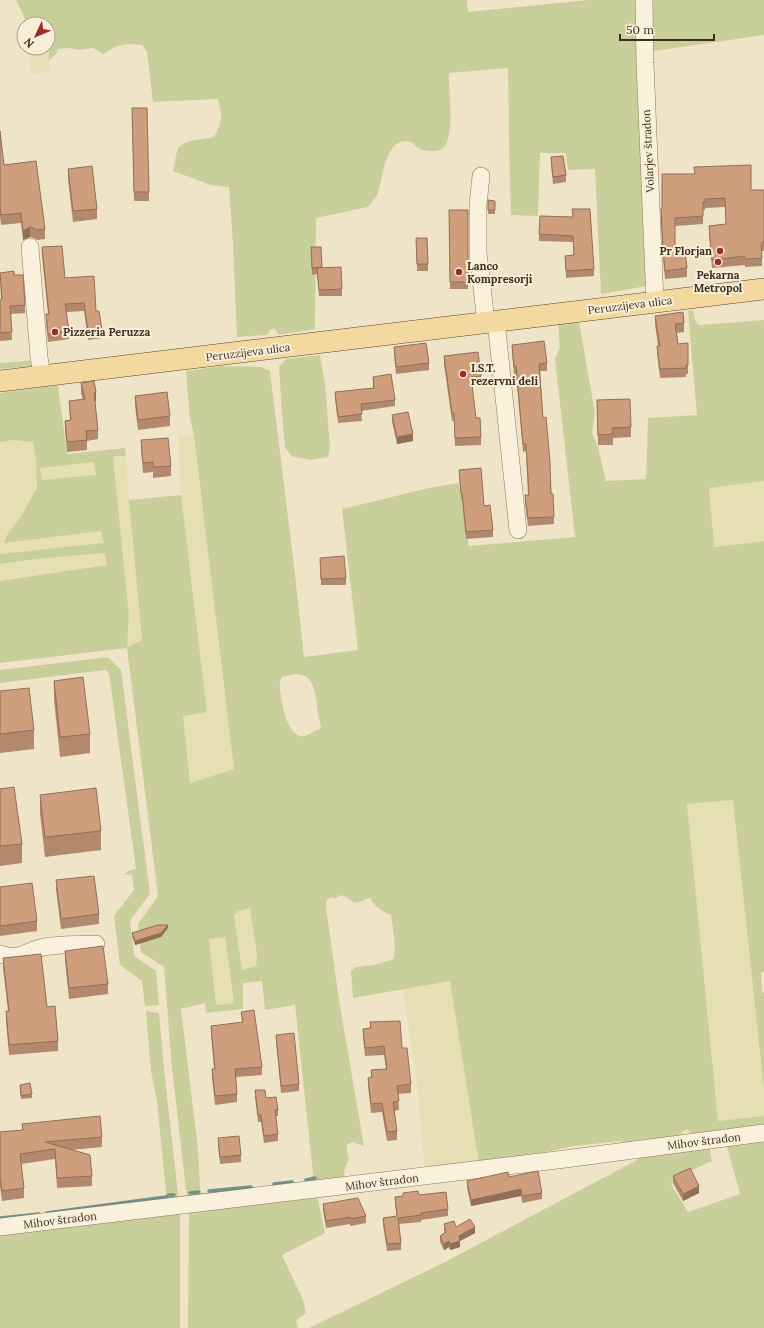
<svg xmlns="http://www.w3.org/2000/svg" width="764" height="1328" viewBox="0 0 764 1328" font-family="Lora,serif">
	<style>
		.farmland { fill: #e6deb5 }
		.green { fill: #c9cf9b; fill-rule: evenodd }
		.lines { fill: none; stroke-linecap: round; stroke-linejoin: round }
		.stream { stroke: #6f938a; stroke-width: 3.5 }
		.minor-casing { stroke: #8d765c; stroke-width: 18 }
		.major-casing { stroke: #5b4430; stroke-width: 22 }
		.minor { stroke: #faf1dc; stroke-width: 17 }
		.major { stroke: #f3d9a0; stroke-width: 21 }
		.wall { fill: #b2896c }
		.shaded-wall { fill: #916f58 }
		.building { fill: #cf9f7d; stroke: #916f58 }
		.poi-dot { fill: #9e2a2b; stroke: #f7eed8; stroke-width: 1.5 }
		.labels { text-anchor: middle; stroke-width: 4; stroke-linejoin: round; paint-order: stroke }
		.street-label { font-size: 11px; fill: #3d2e20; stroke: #f7eed8 }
		.poi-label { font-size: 11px; font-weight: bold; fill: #3d2e20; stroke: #f7eed8; text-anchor: start }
	</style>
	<rect width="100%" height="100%" fill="#f0e4c8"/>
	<path class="farmland" d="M47 19V24H27V23Z
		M29 48H48L50 70 32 74Z
		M194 435 234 769 189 783 182 716 207 712 181 495 178 436Z
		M14 440 34 442 36 460 37 488 23 513 7 535 60 536 101 531 104 544 0 554V442Z
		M113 456H126L129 500 142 641 126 647 129 616Z
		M94 462 96 475 42 480 40 468Z
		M764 481V541L713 547 709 488Z
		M104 553 107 566 0 581V564L37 559Z
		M733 800 764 1089V1116L718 1121 687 804Z
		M250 908 257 955 256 966 242 970 234 915 238 911Z
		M225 937 234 1003 216 1005 209 938Z
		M450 981 479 1164 425 1169 417 1084 403 989Z"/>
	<path class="green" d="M16 0H467L468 12 589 0H640L647 286 601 294 595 169 568 170 566 153H540L538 216 511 215 509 144 508 68 449 73C448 89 457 143 440 150 434 152 423 151 418 148 416 147 414 144 411 142 406 140 398 142 394 146 383 159 383 176 378 192 377 197 371 202 368 207L316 218 315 329 279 335 274 328 270 330 267 335 237 337 233 244 229 187 211 185 173 171C175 165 175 156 178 149 183 139 204 140 214 137 222 121 223 117 218 99L153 102 147 52 142 45 127 44 115 47 103 54 93 48 78 50 70 48 58 49 56 54 49 60 48 24H47V19L27 23Z
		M647 0H764V35L647 52Z
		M693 310 695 320 699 325 764 320V481L709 488 714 547 764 541V972L761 973 762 992 764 993V1089L733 800 687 804 718 1121 764 1116V1129L694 1136 687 1129 681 1133 680 1138 631 1144 621 1141 575 1146 535 1154 531 1157 479 1164 450 981 353 998 351 971 356 967 374 965 394 959C396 944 393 930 391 915 382 911 374 907 370 897L363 901 354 903 348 898 341 895 335 899 332 897 327 899 326 907 339 1000 364 1146 352 1142 347 1145V1151L349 1160 344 1170 345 1181 314 1183 295 1005 265 1010 262 981 243 983V1009L206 1013 205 1003 185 1008H181L198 1149 200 1189 199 1195 188 1198 186 1190 172 1068 164 967 141 952 138 924 158 896 127 648 0 663V581L107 565 104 553 37 559 0 564V554L104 543 101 531 4 543 7 535 23 513 37 488 36 460 33 442 14 440 0 442V393L58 385 67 454 125 448 126 456H113L129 616 127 647 142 640 129 500 181 495 207 712 183 716 190 783 234 769 194 435 190 419 186 371 222 366 261 367 270 371 295 574 304 657 358 650 342 509 429 488 459 483 469 546 575 537 555 359 560 347 558 323 579 322 595 413 592 433 598 447 606 481 646 479 648 418 697 415 688 311ZM94 462 96 475 42 480 40 468ZM296 674C321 674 314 710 321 725L320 729C313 730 307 738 300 736 286 730 284 710 281 698 281 693 279 687 280 682 280 681 282 678 282 677ZM250 908 257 955 256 966 242 970 234 915 238 911ZM225 937 234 1003 216 1005 209 939Z
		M320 355 325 384 330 447 328 457 311 460 291 456 285 447 282 413 279 367 286 359Z
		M36 360 35 366 0 369V363Z
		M108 657 121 670 150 894 130 920 134 956 156 971 159 1005 145 1006 142 981 120 965 114 916 134 890 132 874 124 875 128 871 136 869 109 674 106 670 0 683V670Z
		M146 1011 159 1013 164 1069 178 1194 175 1200 167 1202 157 1102 151 1071Z
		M764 1138V1328H309L443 1263 637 1160 642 1153 709 1146 712 1161 677 1177 671 1184 688 1212 740 1194 726 1143Z
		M317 1195 325 1233 282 1255 303 1300 306 1313 296 1320 298 1328H188L189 1207Z
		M180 1208V1328H0V1232Z"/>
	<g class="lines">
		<path class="stream" d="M306 1180 315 1178
			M274 1184 292 1182
			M209 1191 251 1187
			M190 1193 199 1192
			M47 1213 166 1197 169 1195H174
			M0 1218 39 1214"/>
		<defs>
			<path id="minor" d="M644 0 645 63 655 302
				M481 176 478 205V253L486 322
				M30 247 39 357 42 376
				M496 321 518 530
				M0 954C21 961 25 951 44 947 59 944 80 945 96 944
				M0 1227 565 1159 764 1133"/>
			<path id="major" d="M0 381 764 289"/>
		</defs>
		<use href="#minor" class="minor-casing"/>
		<use href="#major" class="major-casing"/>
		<use href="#minor" class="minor"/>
		<use href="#major" class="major"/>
	</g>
	<path class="wall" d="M132 108 149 192V201H134Z
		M0 131 4 165 45 229V239L37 240 34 238 30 237 23 240 21 223 1 225 0 216Z
		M551 157 566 175V182L553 184 551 164Z
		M68 169 97 209V219L73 222 68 179Z
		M662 174 751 190H764V251H762V266L745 267V265L712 268 709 234V226L726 224 725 207 705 208V210H703V224L675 226V252L687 268V277L665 279 663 259 661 217V208H662Z
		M488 200 495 201V214H488Z
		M449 210H468V289H450Z
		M572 217 594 269V276L566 278 565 256 574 255 573 242 539 241V234Z
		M416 238 428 264V271H417Z
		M42 247 65 278 96 311 102 330V338L88 340 84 311 66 312 69 331V339L48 342 46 322V314H48L42 256Z
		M311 247 322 268 342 289V296H319L317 274 312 275Z
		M0 273 14 275 25 305V313L11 314 12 340 0 341V300H1Z
		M655 316 684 323V332L677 333 678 344 688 365V374H686V377L660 378 657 354V346H658L655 324Z
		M512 345 547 363V371H540L543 418 554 517V524L528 526 525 503V495H528L526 451 523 452 516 374H514L512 352Z
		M394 347 429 363V370L396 374 394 354Z
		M444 356 481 376V384L472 386 476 418 481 437V445L455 446 454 421H452L444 364Z
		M373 377 395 400V406L361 411 362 421 338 423 335 399V392L373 388Z
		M81 383 96 401 95 402 98 430V439L87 441V450L67 452 65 430V421L70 420 69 401 83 400 81 393Z
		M135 396 170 416V426L138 430 135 406Z
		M597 400 631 427V437L613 438V445H598Z
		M392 415 413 441 397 444 392 422Z
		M141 440 171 466V476L153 478V472L143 473 141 450Z
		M459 470 484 506 493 530V537L466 539 462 499 461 500Z
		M320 558 346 578V585H321Z
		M54 681 90 734V753L60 757 54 700Z
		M0 691 34 730V749L0 753Z
		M0 789 22 844V863L0 866Z
		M40 795 101 831V850L45 857 40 814Z
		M56 880 99 914V924L61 929 56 890Z
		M0 887 37 921V931L0 936Z
		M168 928 161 937 135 945 132 936V933Z
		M65 951 108 984V994L69 999 65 961Z
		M3 958 47 1007 58 1041V1051L9 1055 6 1021V1011H8L3 968Z
		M241 1012 262 1067V1075L236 1077 237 1094V1102L215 1105 212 1077V1069H214L211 1034V1026L242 1023Z
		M370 1022 402 1048 411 1084V1093L398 1094 399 1110 394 1111 397 1131V1140L387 1141 382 1112 371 1113 368 1086V1078L371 1077V1070L386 1069 384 1055 365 1056 363 1038V1029L370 1028Z
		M276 1035 299 1084V1091L281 1093 276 1041Z
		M20 1085 32 1094V1098L21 1099Z
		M255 1090 266 1098 278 1110V1116H276L278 1134V1141L264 1143 261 1122H258L255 1097Z
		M22 1124 102 1137V1147L71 1150 92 1176V1186L57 1188 55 1159 21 1164 24 1188V1198L2 1201 0 1186V1132L22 1130Z
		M218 1138 241 1155V1162L220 1164 218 1145Z
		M673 1176 699 1193 683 1201 673 1183Z
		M509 1177 542 1193V1199L522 1203 521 1196 471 1206 467 1188V1181Z
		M419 1195 448 1209V1216L421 1220V1222L399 1224 401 1243V1250L387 1251 383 1225V1218L397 1216 395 1204V1197Z
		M323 1204 366 1216V1223L350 1226V1224L326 1228 323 1210Z
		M444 1224 456 1227 475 1233 460 1241V1247L450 1250 449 1247 444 1250 440 1242V1236L445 1233 444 1230Z"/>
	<path class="shaded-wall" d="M30 227V237L23 240V231Z
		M96 392V401L94 402V393Z
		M413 434V441L397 444V437Z
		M168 925V928L161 937 135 945V941Z
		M699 1186V1193L683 1201V1194Z
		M521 1189V1196L471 1206V1200Z
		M475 1227V1233L460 1241V1247L450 1250V1244L459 1236Z
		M449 1241V1247L444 1250V1244Z"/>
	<path class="building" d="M132 108H147L149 192H134Z
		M0 131 4 165 36 161 45 229 37 230 34 228 30 227 23 231 21 213 1 215 0 206Z
		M563 156 566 175 553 177 551 157Z
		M751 165V190H764V242L761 243 762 258 745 259V256L712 260 709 226 726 224 725 198 705 199V202H703V216L675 218V252L685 251 687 268 665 271 663 250 661 208H662V174H695L694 167Z
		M92 166 97 209 73 211 68 169Z
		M488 200 495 201V210H488Z
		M572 209H590L594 269 566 271 565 256 574 255 573 236 539 234 540 216 573 217Z
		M449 210H468V282H450Z
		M416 238H427L428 264H417Z
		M62 246 65 278 94 276 96 311H99L102 330 88 331 84 303 65 304 69 331 48 334 46 314H49L42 247Z
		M311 247H321L322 267 312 268Z
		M341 267 342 289 319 290 317 268Z
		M14 271V275H23L25 305 10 306 12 332 0 333V300L2 299 0 273Z
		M683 312 684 323 675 324 678 344 688 343V365H686V368L660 369 657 346H660L655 316Z
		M544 341 547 363 539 364 543 418 546 417 550 462 551 494H553L554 517 528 518 525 495H529L526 444H523L516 366 514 367 512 345Z
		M426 343 429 363 396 367 394 347Z
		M478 352 481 376 471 377 476 418H480L481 437 455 438 454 413H452L444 356Z
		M391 374 395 400 361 404 362 414 338 417 335 392 374 388 373 377Z
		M94 381 96 392 94 393 98 430 86 431 87 440 67 442 65 421 71 420 69 401 85 399 81 383Z
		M167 392 170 416 138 420 135 396Z
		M630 399 631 427 612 428 613 434 598 435 597 400Z
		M408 412 413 434 397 437 392 415Z
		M168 438 171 466 153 467V462L143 463 141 440Z
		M481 468 484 506 490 505 493 530 466 532 462 493H461L459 470Z
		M344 556 346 578 321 579 320 558Z
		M83 677 90 734 60 737 54 681Z
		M29 688 34 730 0 734V691Z
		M14 787 22 844 0 846V789Z
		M96 788 101 831 45 837 40 795Z
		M94 876 99 914 61 919 56 880Z
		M32 883 37 921 0 926V887Z
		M158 925H168L161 933 135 941 132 933Z
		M103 946 108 984 69 988 65 951Z
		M41 954 47 1007 55 1006 58 1041 9 1045 6 1011H9L3 958Z
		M254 1010 262 1067 235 1069 237 1094 215 1096 212 1069H215L211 1026 243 1022 241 1012Z
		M400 1021 402 1048H407L411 1084 397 1086 399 1101 393 1102 397 1131 387 1132 382 1103 371 1104 368 1078 372 1077 371 1070 387 1069 384 1046 365 1048 363 1029 371 1028 370 1022Z
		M294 1033 299 1084 281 1086 276 1035Z
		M30 1083 32 1094 21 1096 20 1085Z
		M255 1090H265L266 1098 276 1097 278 1110H275L278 1134 264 1136 261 1115H258Z
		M100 1116 102 1137 45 1142 90 1155 92 1176 57 1178 55 1149 20 1154 24 1188 2 1191 0 1176V1132L23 1130 22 1124Z
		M239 1136 241 1155 220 1157 218 1138Z
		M690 1168 699 1186 683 1194 673 1176Z
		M538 1171 542 1193 522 1196 521 1189 471 1200 467 1181 508 1172 509 1177Z
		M418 1191 419 1195 446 1192 448 1209 421 1213V1215L398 1218 401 1243 387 1244 383 1218 397 1216 395 1197 403 1196V1193Z
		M358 1198 366 1216 350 1219V1217L326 1221 323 1204Z
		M470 1219 475 1227 459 1236 460 1241 450 1244 449 1241 444 1244 440 1236 446 1232 444 1224 454 1221 456 1227Z"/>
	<g class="poi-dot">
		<circle cx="720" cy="251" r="4"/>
		<circle cx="718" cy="262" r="4"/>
		<circle cx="459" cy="272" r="4"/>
		<circle cx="55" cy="332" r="4"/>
		<circle cx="463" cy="374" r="4"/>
	</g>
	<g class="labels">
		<g class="street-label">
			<text transform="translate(648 151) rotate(-93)" y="4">Volarjev štradon</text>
			<text transform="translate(630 305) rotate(-7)" y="4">Peruzzijeva ulica</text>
			<text transform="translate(248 352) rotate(-7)" y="4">Peruzzijeva ulica</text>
			<text transform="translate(704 1141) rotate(-7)" y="4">Mihov štradon</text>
			<text transform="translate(382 1182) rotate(-7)" y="4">Mihov štradon</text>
			<text transform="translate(60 1220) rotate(-7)" y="4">Mihov štradon</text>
		</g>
		<g class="poi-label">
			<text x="712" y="255" text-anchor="end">Pr Florjan</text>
			<text x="467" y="270">Lanco<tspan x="467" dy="13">Kompresorji</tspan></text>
			<text x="718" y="279" text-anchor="middle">Pekarna<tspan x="718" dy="13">Metropol</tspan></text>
			<text x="63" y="336">Pizzeria Peruzza</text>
			<text x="471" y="372">I.S.T.<tspan x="471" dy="13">rezervni deli</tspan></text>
		</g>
	</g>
	<g transform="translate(36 36) rotate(226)"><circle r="19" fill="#f7eed8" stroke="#ada18e"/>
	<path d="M0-3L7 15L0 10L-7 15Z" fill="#9e2a2b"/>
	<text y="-6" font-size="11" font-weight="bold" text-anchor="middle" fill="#3d2e20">N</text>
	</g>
	<path d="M620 34v6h94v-6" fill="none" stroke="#3d2e20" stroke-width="2"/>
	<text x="626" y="34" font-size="12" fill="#3d2e20" stroke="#f7eed8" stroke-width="3" paint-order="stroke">50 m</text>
</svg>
